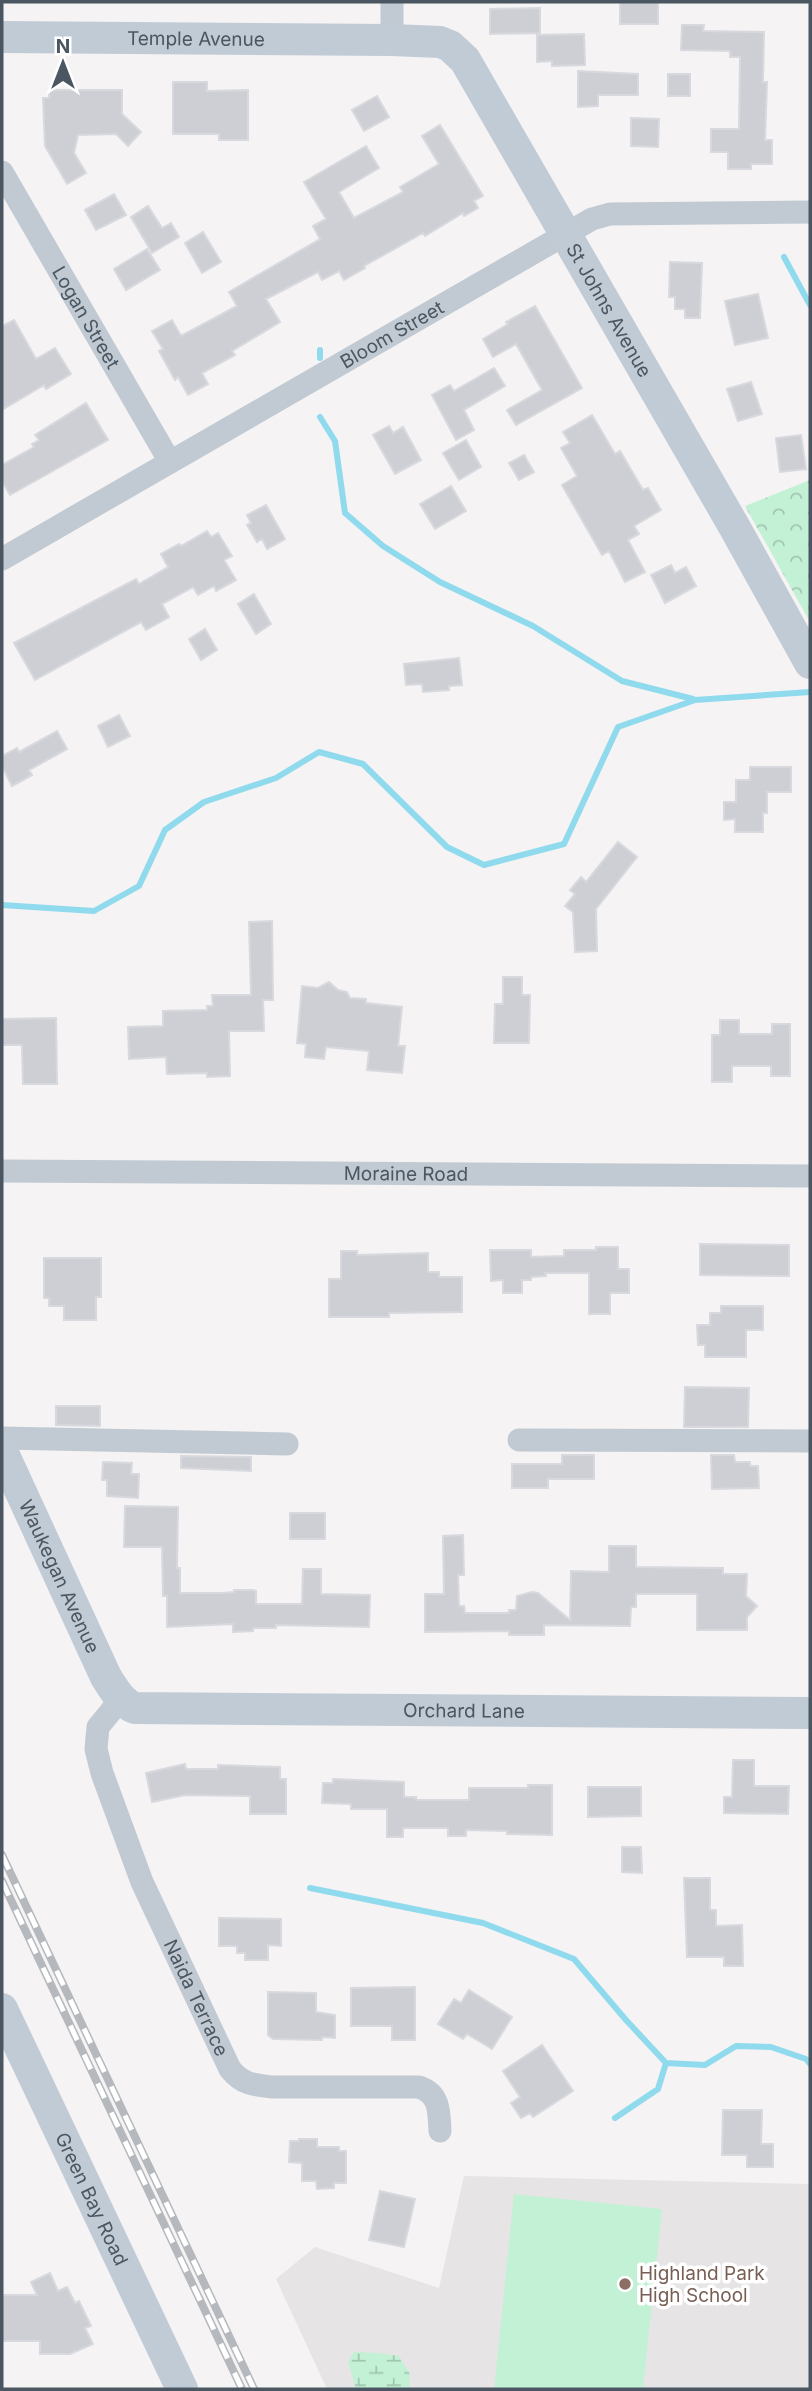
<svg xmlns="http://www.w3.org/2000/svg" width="812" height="2391" viewBox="0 0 812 2391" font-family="Inter,sans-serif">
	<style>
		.education { fill: #e6e4e5 }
		.forest { fill: url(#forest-crowns) }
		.wetland { fill: url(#wetland-marsh) }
		.pitch { fill: #c3f1d5 }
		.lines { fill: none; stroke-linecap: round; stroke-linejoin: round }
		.stream { stroke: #90daee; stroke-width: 6 }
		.building { fill: #cdcfd5; stroke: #d7d9de; stroke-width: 2 }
		.street { stroke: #c1cad2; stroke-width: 23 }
		.secondary { stroke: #c1cbd6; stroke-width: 32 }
		.rail-casing { stroke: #b5b8bd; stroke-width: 8 }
		.rail { stroke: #fff; stroke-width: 5; stroke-dasharray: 16; stroke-linecap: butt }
		.education-dot { fill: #8d6e63; stroke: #fff; stroke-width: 2.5 }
		.labels { text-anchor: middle; stroke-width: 7; stroke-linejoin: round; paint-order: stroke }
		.street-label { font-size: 19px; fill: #4a5661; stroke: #fff }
		.education-label { font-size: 19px; fill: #785e54; stroke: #fff; text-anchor: start }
	</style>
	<defs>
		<pattern id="forest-crowns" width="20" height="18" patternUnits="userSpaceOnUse" patternTransform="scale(1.75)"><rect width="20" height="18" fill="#c3f1d5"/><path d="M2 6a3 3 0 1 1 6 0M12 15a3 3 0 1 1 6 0" fill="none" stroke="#a0c6b0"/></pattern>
		<pattern id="wetland-marsh" width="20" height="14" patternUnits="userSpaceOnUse" patternTransform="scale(1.75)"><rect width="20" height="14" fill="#c3f1d5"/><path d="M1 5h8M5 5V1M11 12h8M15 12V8" fill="none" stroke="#a0c6b0"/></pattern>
	</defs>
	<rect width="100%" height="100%" fill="#f5f3f3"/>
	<path class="education" d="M464 2176 810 2184V2389H327L276 2279 315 2247 439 2288Z"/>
	<path class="forest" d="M810 480V622L745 506Z"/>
	<path class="wetland" d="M354 2352 379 2353 399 2356 410 2374 409 2389H356L348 2362Z"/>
	<path class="pitch" d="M514 2194 662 2209 643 2389H494Z"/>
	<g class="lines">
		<path class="stream" d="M784 257 810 305
			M320 350V358
			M320 417 335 441 345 513 383 546 440 582 533 626 622 681 693 699
			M2 905 94 911 139 886 165 830 204 802 276 778 319 752 363 764 447 847 484 865 564 844 618 727 695 700 810 692
			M310 1888 483 1923 574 1959 626 2020 666 2063 705 2065 736 2046 771 2047 806 2059 810 2064
			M615 2118 658 2089 666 2063"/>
	</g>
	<path class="building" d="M620 2H658V24H620Z
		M540 8V33L490 34V9Z
		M682 25H704L703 31 764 32 763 82H767L765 140H772V164H751V169H728V152H711V129H739L740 57H730V51L681 50Z
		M584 34 585 65 552 66V61L537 62V35Z
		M578 71 638 74V95H598V106L578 107Z
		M668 74H690V96H668Z
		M173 82H207V91L248 90V140H219V134H173Z
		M49 90H122V114L141 132 128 146 116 134 78 135 74 153 86 173 67 184 45 146 43 98H49Z
		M377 96 389 117 364 131 352 110Z
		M631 118 659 119 658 147 631 146Z
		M440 125 483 196 474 201 478 208 464 216 463 213 425 236 423 233 364 266 365 268 344 280 339 271 322 280 318 272 266 299 280 322 232 351 235 355 202 373 208 384 188 395 178 377 175 380 159 351 163 349 152 331 172 320 181 336 237 306 229 292 320 239 313 226 326 219 304 182 366 146 379 168 339 192 354 218 403 192 400 187 439 164 422 136Z
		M114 194 126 215 96 230 85 210Z
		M148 206 162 228 171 223 179 237 152 253 131 217Z
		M203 232 221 262 202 273 185 243Z
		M147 249 160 270 126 290 114 269Z
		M670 262 702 263 700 318H685V309H675V297H669Z
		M758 294 768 338 735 345 725 301Z
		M535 306 582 388 516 425 507 410 542 390 516 344 493 357 483 339 508 324 506 322Z
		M14 320 36 359 55 348 71 374 46 389 44 385 2 410V326Z
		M494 368 505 386 464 410 474 430 456 440 432 395 450 385 454 391Z
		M751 382 762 414 738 421 727 389Z
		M86 403 108 440 10 495 2 481V465L34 447 32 444 39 440 35 435Z
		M592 415 615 454 620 451 643 490 648 488 661 510 634 526 639 534 628 540 645 572 625 582 609 551 602 555 562 485 577 476 561 448 570 443 563 432Z
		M389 426 393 433 403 427 421 460 395 474 373 435Z
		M801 435 806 469 780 472 776 438Z
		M466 440 481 467 459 480 443 453Z
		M524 455 534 472 519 480 509 463Z
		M451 486 466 511 435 529 420 504Z
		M266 505 285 539 267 549 262 539 257 542 247 525 251 523 247 515Z
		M207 531 211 537 218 533 232 556 224 560 236 580 216 591 214 586 198 595 193 587 162 604 169 617 146 630 141 622 35 680 14 643 136 579 139 584 168 567 161 554 179 544 181 546Z
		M671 565 675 573 686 567 696 586 665 603 651 575Z
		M254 594 271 624 256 634 238 604Z
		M205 629 217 650 201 660 189 639Z
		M459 658 462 685 449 686V690L423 692 422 684 406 685 404 664Z
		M119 715 130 736 108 747 98 726Z
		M57 731 67 749 29 770 32 775 12 786 2 766V756L17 748 19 752Z
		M750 767H791V792H767V813H763V832H735V819L724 820V802H736V780H750Z
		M618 842 637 857 596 909 597 951 575 952 573 912 565 906 575 894 570 890 581 877 586 882Z
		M272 921 273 1000H263L264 1031H229L230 1076 207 1077V1073L167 1074 166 1057 129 1059 128 1027 163 1026V1011L207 1010V1006H213L212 995H251L249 922Z
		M503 977H522V995H530L529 1043H494L495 1004H503Z
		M329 982 338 990 347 992 350 998 366 999V1003L402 1007 398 1046H405L402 1073 367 1070 369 1051 326 1047 324 1059 305 1057 306 1044 297 1043 302 986 318 988Z
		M56 1018 57 1084H23L22 1045H2V1019Z
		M720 1020H739V1034H772V1024H790V1076H771V1066H732V1082H712V1035H720Z
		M700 1244 789 1245V1276L700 1275Z
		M596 1247H618V1269H629V1293H610V1314H589V1273H545L546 1276 531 1277V1280H522V1293H503V1280L491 1281 490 1250H531V1257L564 1256V1250H596Z
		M341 1251H357V1255L428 1253V1272H439V1277H462V1312L389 1313V1317H329V1279H341Z
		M44 1258H101V1297H96V1320H64V1306H49V1298H44Z
		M721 1306H763V1330H746V1357H705V1345H698L697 1325H710V1313H721Z
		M685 1387 749 1388 748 1427H684Z
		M56 1406H100V1426L56 1425Z
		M562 1455H594V1479H548V1488H512V1464H562Z
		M711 1455H734L735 1462H750V1466H758L759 1488 712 1489Z
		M181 1456 251 1457V1471L181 1468Z
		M103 1462 132 1463 131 1474H139L138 1498 107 1496V1480H102Z
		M125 1506 178 1507 177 1568H180V1593H223L234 1592V1590H253L256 1591V1604H302L303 1569H321V1594L370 1595 369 1627 276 1625V1628H253V1631L233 1632V1624L167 1627V1596H163L162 1547H124Z
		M290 1513H325V1539H290Z
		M463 1535 464 1575H458L459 1606H464L465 1613H509V1610H516L517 1596 532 1592 538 1593 570 1620 571 1571 609 1572V1546H636V1567L723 1568V1574H747L746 1596 757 1606 747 1617V1630H697V1594H636V1607H631L630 1626 544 1625V1635H509V1631L425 1632V1594H444L443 1536Z
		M733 1760H754V1786H789L788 1814 724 1813V1797H732Z
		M185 1764 186 1769H218V1765L280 1767V1779H286V1814H250V1796L185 1795 152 1802 146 1773Z
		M333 1779 404 1782V1797H416V1800H469V1788H528V1785H552V1835L507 1834V1831L466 1830V1836H448V1828H403V1837H387V1809H351V1804L322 1803 323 1783H333Z
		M588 1787H641V1816L588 1817Z
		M622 1847H641L642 1873 622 1872Z
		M684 1878H710V1910H716V1926L742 1925 743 1966H724V1957H687Z
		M219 1918 281 1919V1946L268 1945V1960H245V1953H237V1946H219Z
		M415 1987V2040H392V2026H351V1988Z
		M469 1990 512 2017 492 2049 467 2034 463 2039 438 2024 454 1999 461 2003Z
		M268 1992 316 1993V2012L335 2015V2038L322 2037V2040L273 2039 268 2035Z
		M542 2045 573 2091 533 2117 530 2113 521 2118 511 2103 520 2097 503 2071Z
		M723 2110H762L761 2144H773V2167H747V2155H722Z
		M299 2139H317V2147H339V2151H346V2183H334V2188L317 2189 316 2181H302V2163L289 2162 290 2141H299Z
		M380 2191 415 2199 404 2247 369 2240Z
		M50 2273 58 2291 67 2287 75 2303 79 2301 91 2326 85 2328 93 2344 70 2354H40V2341H2V2295H37L31 2282Z"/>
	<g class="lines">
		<g class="street">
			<path d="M392 2V40"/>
			<path id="s1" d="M2 172 170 462"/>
			<path id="s2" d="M2 559 592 219 610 214 810 212"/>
			<path id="s3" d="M2 1171 810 1176"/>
			<path d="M2 1438 287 1444"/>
			<path d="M519 1440 810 1441"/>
			<path id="s4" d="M121 1699 98 1727 96 1749 102 1773 142 1882 230 2069C242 2084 253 2085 272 2087H419C440 2094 439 2112 440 2131"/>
		</g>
		<g class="secondary">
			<path id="s5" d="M2 37 392 40 440 42 450 46 465 60 735 528 810 663"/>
			<path id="s6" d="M2 1451 106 1677C114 1689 121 1703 135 1708L810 1713"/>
			<path id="s7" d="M2 2009 182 2389"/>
		</g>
		<defs>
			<path id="rail" d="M2 1855 254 2389
				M2 1881 242 2389"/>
		</defs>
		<use href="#rail" class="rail-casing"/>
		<use href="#rail" class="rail"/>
	</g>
	<circle class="education-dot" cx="625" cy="2284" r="7"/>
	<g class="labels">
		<g class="street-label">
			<text dy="7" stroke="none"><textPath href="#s5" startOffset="194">Temple Avenue</textPath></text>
			<text dy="7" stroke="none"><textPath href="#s5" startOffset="758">St Johns Avenue</textPath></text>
			<text dy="7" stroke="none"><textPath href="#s1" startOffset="168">Logan Street</textPath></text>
			<text dy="7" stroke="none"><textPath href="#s2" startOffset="450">Bloom Street</textPath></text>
			<text dy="7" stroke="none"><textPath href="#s3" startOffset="404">Moraine Road</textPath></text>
			<text dy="7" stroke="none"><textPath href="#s6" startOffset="138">Waukegan Avenue</textPath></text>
			<text dy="7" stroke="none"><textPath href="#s6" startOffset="621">Orchard Lane</textPath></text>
			<text dy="7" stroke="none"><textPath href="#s4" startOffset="327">Naida Terrace</textPath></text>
			<text dy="7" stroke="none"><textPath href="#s7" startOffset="210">Green Bay Road</textPath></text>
		</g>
		<g class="education-label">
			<text x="639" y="2280">Highland Park<tspan x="639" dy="22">High School</tspan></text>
		</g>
	</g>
	<rect width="812" height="2391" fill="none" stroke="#4a5661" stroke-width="7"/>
	<g transform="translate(63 63)" stroke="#ffffff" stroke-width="5" paint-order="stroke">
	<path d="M0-5L12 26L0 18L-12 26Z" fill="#4a5661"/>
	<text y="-10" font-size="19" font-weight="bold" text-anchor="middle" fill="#4a5661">N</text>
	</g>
</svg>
